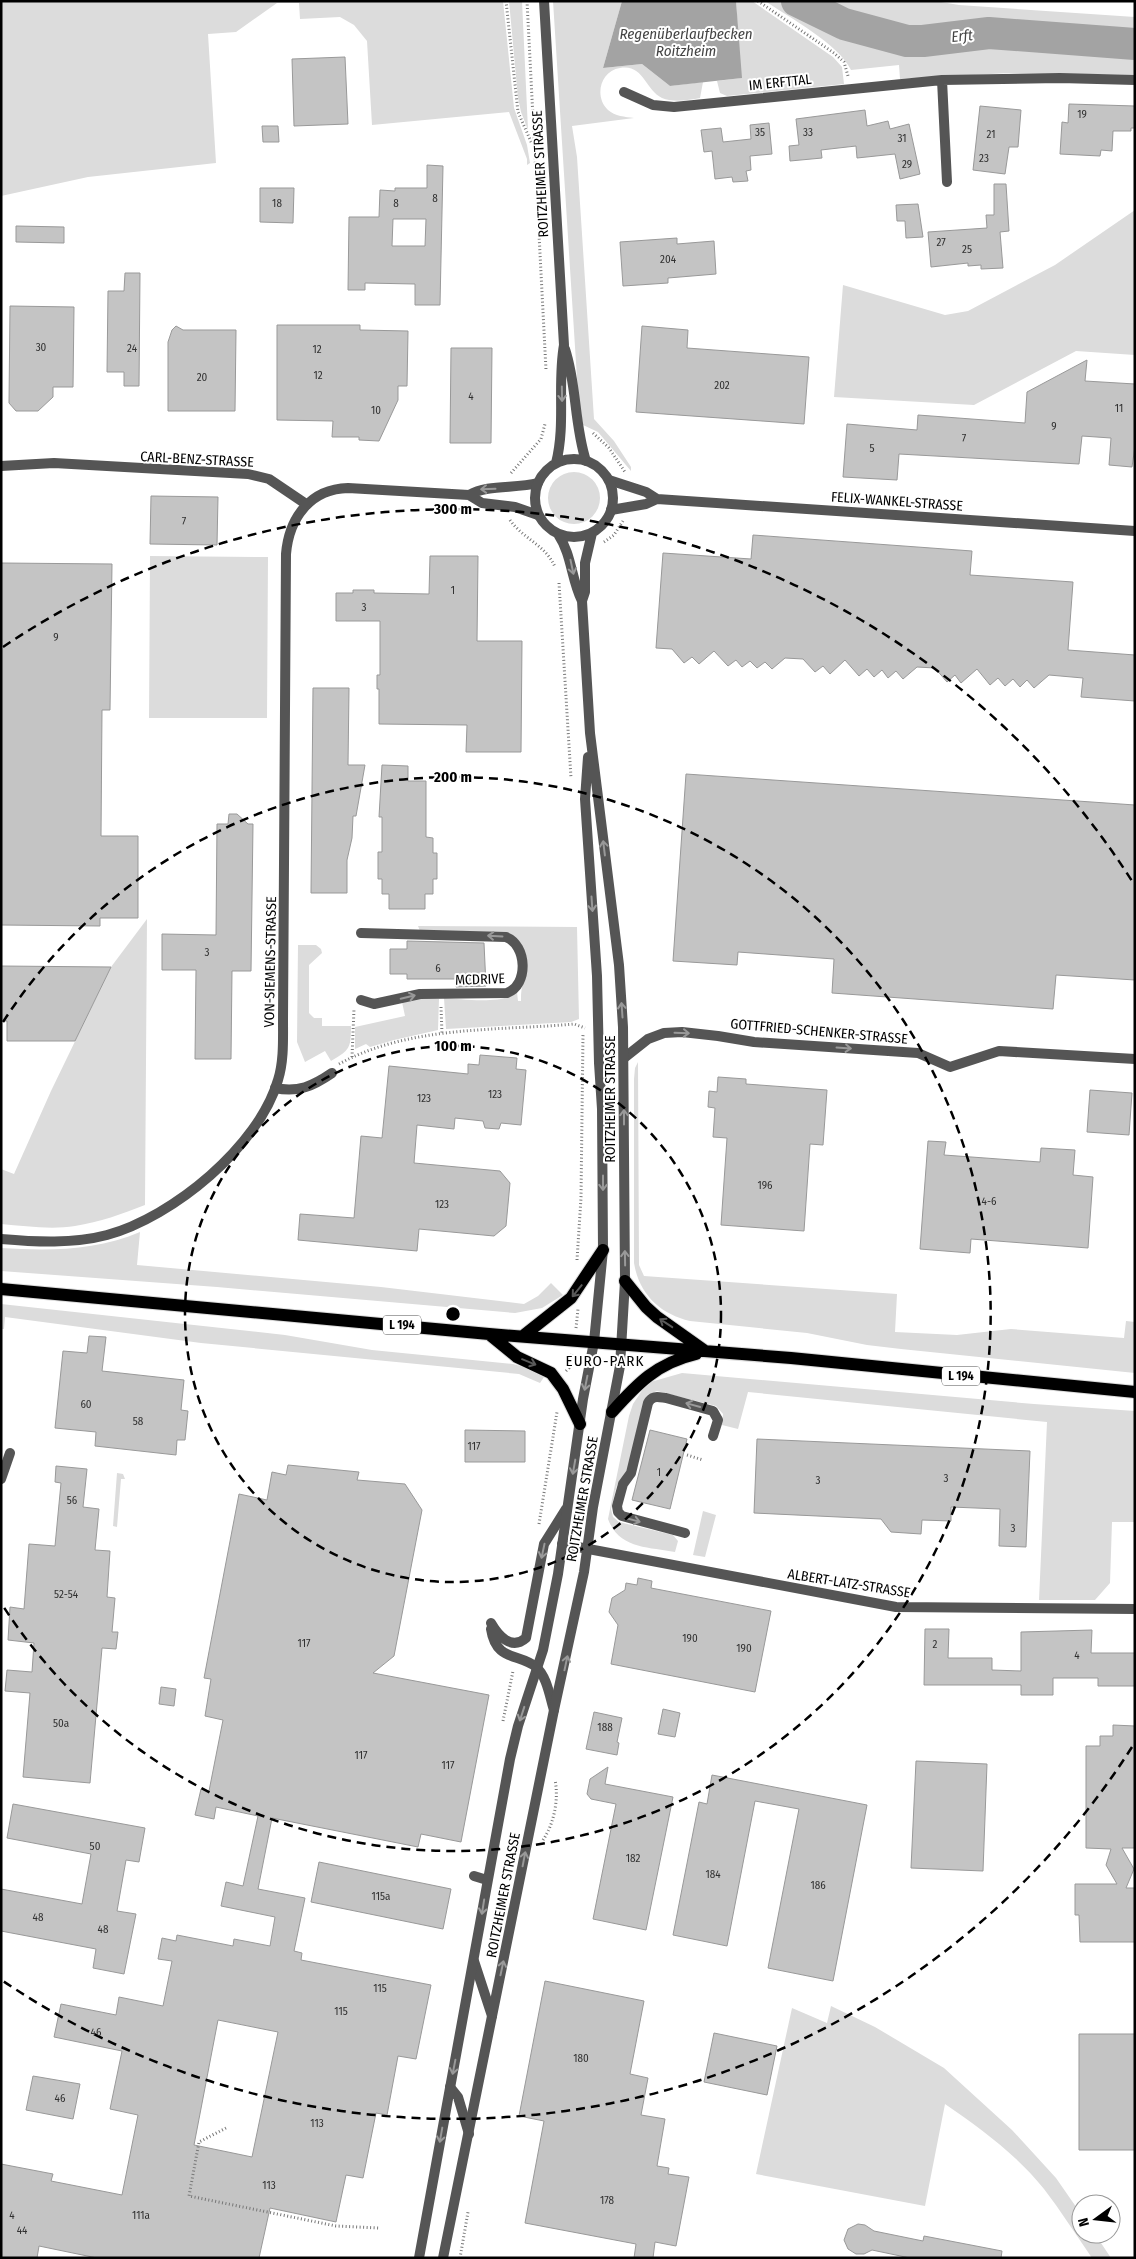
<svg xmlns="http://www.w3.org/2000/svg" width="1136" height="2259" viewBox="0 0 1136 2259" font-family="'Fira Sans Condensed',sans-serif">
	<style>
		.green { fill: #dcdcdc }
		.water { fill: #a3a3a3 }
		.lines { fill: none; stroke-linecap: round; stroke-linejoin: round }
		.river { stroke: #a3a3a3; stroke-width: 32 }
		.building { fill: #c4c4c4; stroke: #999; fill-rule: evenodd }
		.primary-casing { stroke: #dbdbdb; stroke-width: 14 }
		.path { stroke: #777; stroke-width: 3; stroke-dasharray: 1 2.5; stroke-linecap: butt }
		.service { stroke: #555; stroke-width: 10 }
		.minor { stroke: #555; stroke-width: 10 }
		.tertiary { stroke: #555; stroke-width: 10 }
		.primary { stroke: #000; stroke-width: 12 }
		.oneway { stroke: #999 }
		.oneway2 { stroke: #595959 }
		.ring { fill: none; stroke: #000; stroke-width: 2.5; stroke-dasharray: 9 6 }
		.labels { text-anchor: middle; stroke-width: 4; stroke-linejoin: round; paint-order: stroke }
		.number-label { font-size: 11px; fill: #313131 }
		.shield { fill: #fff; stroke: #4c4c4c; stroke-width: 1 }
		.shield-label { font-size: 12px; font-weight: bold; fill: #000 }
		.street-label { font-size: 14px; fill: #000; stroke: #fff }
		.water-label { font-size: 15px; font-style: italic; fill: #444; stroke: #fff }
		.neighbourhood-label { font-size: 15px; letter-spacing: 1px; fill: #000; stroke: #fff }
		.centre { fill: #000; stroke: #fff; stroke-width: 2.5 }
		.ring-label { font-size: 15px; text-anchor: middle; font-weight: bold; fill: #000; stroke: #fff; stroke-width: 4; stroke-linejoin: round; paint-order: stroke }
	</style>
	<rect width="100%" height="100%" fill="#fff"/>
	<path class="green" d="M1 1H503L514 108 527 145 530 163 527 165V159L509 112 372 125 367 41 354 25 340 17 300 19 299 3H277L236 32 208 34 216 163 88 177 1 196Z
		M509 1H522L528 130 521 112 518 98Z
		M553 1H622L603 68 642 64 670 86 703 82 700 98C689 100 673 103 662 98 645 90 644 64 620 68 600 71 594 97 608 110 615 116 625 117 634 118L572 126 577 157 594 419 614 441 631 467V471L598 432 583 425 578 394Z
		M736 1H752L833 57 842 67 844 84 727 96 720 93 717 81 741 78Z
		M765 1H784L830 25 874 38 892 47 931 49 1003 42 1135 53V75L1009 73 900 79 899 65 851 70C839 44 790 18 765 1Z
		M811 1H935L959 5 1135 17V34L996 24 970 25 946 29 883 24 842 16Z
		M1135 210V355L1076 351 974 405 834 397 843 285 945 315 968 311 1055 265Z
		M548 498a26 26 0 1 1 52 0a26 26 0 1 1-52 0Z
		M150 556 268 557 267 718H149Z
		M147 919 145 1205C122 1214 100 1222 75 1226 51 1230 25 1226 1 1224V1169L14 1174 51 1091 111 967Z
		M418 926 577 927 579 1019 571 1022 446 1029 444 998C461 999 505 1005 517 992L518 1001H521C520 979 535 951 513 936L420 931Z
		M298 945H316L321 949 322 953 309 965V1013L314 1018H322V1026H351C351 1048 350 1050 331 1061L325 1051 305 1062 297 1042Z
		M420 998 439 999 438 1030 394 1040 370 1047 366 1044 355 1049V1027L405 1016 402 1002Z
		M638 1062 639 1265 644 1276 897 1294 895 1332 957 1335 1011 1329 1124 1338 1126 1321 1135 1322V1373L901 1349 867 1345 807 1333 690 1321C660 1314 639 1294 634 1263V1079L635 1068Z
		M140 1232 137 1265 381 1287 524 1304 538 1296 551 1283 563 1295 542 1308 515 1313 217 1287 1 1271V1248C49 1251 95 1251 140 1232Z
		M1 1304 285 1335 372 1350 513 1364 524 1367 544 1377 540 1383 519 1374 201 1343 5 1317 4 1329H1Z
		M682 1373 1034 1404 1135 1411V1522H1112L1110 1583 1095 1600H1039L1047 1422 748 1392 738 1429 722 1425 723 1414 716 1406 657 1391 647 1395 628 1470 617 1485 611 1509 613 1517 619 1522 673 1535 678 1541 675 1552C649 1547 619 1549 608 1519L629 1416 633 1404 647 1383Z
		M117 1473 123 1474 125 1479H121L117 1527 113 1526Z
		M703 1511 716 1515 705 1557 693 1555Z
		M831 2006 875 2027 944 2068 1012 2130 1056 2178 1081 2214V2234H1095L1111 2258H1092C1076 2235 1061 2211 1044 2189 1017 2155 980 2128 945 2104L925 2206 756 2174 792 2008 827 2023Z"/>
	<path class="water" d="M622 1H736L742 78 670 86 642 64 603 68Z"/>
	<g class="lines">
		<path class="river" d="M797 1 844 24 907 41H923L989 33 1135 44"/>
	</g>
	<path class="building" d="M345 57 348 124 294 126 292 59Z
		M1069 104 1135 106V128H1131V131H1113L1112 151 1101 150 1100 156 1060 154 1062 122 1068 123Z
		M980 106 1021 110 1018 147H1009L1005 174 973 170Z
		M865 110 867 126 888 121 890 129 909 124 920 174 900 179 895 154 857 158 856 146 821 150 822 158 790 161 789 146 799 145 796 119Z
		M769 123 772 154 750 156 751 170 746 171 748 181 733 182 732 177 715 179 712 151 704 152 701 130 721 128 723 142 751 139 750 125Z
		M262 126H278L279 142H263Z
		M427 165 443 166 440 305H415V284L365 283V290H348L349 217H379L380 190 395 191V188H427ZM393 219H426L425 246H392Z
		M994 184H1006L1009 231 1000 232 1003 268 981 269V265L968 266V263L931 267 928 232 987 228 986 215H994Z
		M260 188H294L293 223 260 222Z
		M918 204 923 237 906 238 905 221H897L896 205Z
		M16 226 64 227V243L16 242Z
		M677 238V244L714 241 716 274 668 278V283L623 286 620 242Z
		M125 273H140L139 386H124V372H107L108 291H124Z
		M10 306 74 307 73 387H53V397L38 411H16L9 403Z
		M277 325H360V330L408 331 407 386H398V400L379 441 359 440V437H332L333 421 277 420Z
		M176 326 183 330H236L235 411H168V342L172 330Z
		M642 326 688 330 687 348 809 357 804 424 636 412Z
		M451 348H492L491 443H450Z
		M1087 360 1085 381 1135 384V446L1132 467 1109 465 1111 438 1082 436 1079 464 899 454 897 480 843 477 847 424 917 430 918 415 1025 423 1027 392Z
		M151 496 218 497 217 545 150 544Z
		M753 535 972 551 970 575 1073 582 1068 650 1135 655V701L1081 697 1083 678 1049 675 1034 688 1027 680 1020 687 1013 679 1005 686 998 678 990 685 977 669 961 683 955 675 947 682 935 668 917 667 903 679 896 671 888 678 882 670 874 677 867 669 859 676 845 660 830 674 823 666 815 672 803 659 785 658 772 669 765 662 757 668 750 661 742 667 736 660 728 666 714 651 699 664 692 657 684 663 672 649 656 648 663 553 751 559Z
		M430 556H478L477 641H522L521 752H466L467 725 379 724V689H377V675H380V621H336V593H353V590H374V593L429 594Z
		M1 563 112 564 110 710H102L101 836H138V918H100V926L1 925Z
		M313 688H349L348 765H365L356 816H353L352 838 347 860V893H311Z
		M382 765 408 766V781H426V837L433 838V853H437V879H433V894H425V909H389V894H382V879H378V852H382V817H379Z
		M686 774 1135 805V980L1056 975 1053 1009 832 993 834 959 738 952 737 965 673 961Z
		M229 814H237L248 824H253L251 971H232L231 1059H195L196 970H162V934L216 935 217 824H228Z
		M407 941 484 943 486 986 456 987V979H407V974H390V949H407Z
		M1 966 111 967 75 1041H7V1021H1Z
		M480 1055 517 1058 516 1069 526 1070 521 1125 501 1123 499 1129 485 1128 483 1121 455 1118 454 1129 417 1125 414 1163 500 1171 510 1183 506 1226 494 1236 419 1229 417 1251 298 1240 300 1214 354 1218 361 1136 382 1138 389 1066 468 1074V1064L479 1065Z
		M718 1077 746 1079V1084L827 1090 823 1145 810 1144 804 1231 721 1225 727 1138 713 1137 715 1108 708 1107 709 1091 717 1092Z
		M1090 1090 1132 1093 1129 1135 1087 1132Z
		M928 1141 946 1142 944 1155 1040 1162 1041 1148 1075 1150 1073 1175 1093 1177 1088 1248 971 1239 970 1253 920 1249Z
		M89 1336 106 1337 102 1371 184 1380 181 1410 188 1411 185 1440H177L176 1455 95 1446 96 1432 55 1428 63 1351 87 1353Z
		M465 1430 525 1431V1462H465Z
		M650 1430 687 1439 670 1509 632 1500Z
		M757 1439 1030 1451 1026 1547 999 1546 1000 1509 951 1507V1521L922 1520 921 1534 891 1532 881 1519 754 1513Z
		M288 1465 359 1472 357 1480 405 1484 422 1510 394 1656 373 1673 489 1695 461 1842 421 1834 418 1847 272 1818 258 1889 305 1898 294 1951 302 1953 301 1960 431 1985 416 2059 398 2056 387 2115 376 2113 363 2178 346 2175 336 2222 270 2208 259 2258H97L39 2246 37 2258H1V2164L53 2174 51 2181 122 2195 138 2115 110 2109 122 2051 54 2037 61 2004 116 2015 119 1997 163 2006 172 1961 158 1959 162 1938 176 1941 177 1935 233 1946 234 1939 270 1946 275 1917 221 1906 226 1882 243 1886 258 1816 216 1807 214 1819 195 1815 201 1789 209 1791 223 1720 205 1716 211 1679 204 1678 239 1494 267 1500 272 1472 286 1475ZM218 2020 278 2032 252 2157 194 2145Z
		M56 1466 87 1469 83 1507 99 1509 95 1550 110 1551 107 1597 115 1598 112 1632H118L116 1649 102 1648 90 1783 23 1777 30 1693 5 1691 7 1670 32 1672 34 1643 8 1640 10 1607 24 1609 29 1544 55 1546 61 1483 55 1482Z
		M638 1578 652 1581 651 1588 771 1611 755 1692 611 1664 618 1625 609 1612 612 1598 625 1590 626 1583 637 1585Z
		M925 1629H949L948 1658H992V1670L1021 1671V1632L1092 1630 1091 1653H1135V1686H1098V1678H1053V1695H1021V1685H924Z
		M161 1687 176 1689 174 1706 159 1704Z
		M663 1709 680 1713 675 1737 658 1734Z
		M594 1712 622 1718 617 1742 619 1743 617 1755 586 1749Z
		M1113 1725 1135 1726V1848H1122L1134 1869 1126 1888H1135V1942H1080L1079 1915H1075V1884H1117L1106 1865 1111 1849 1086 1848V1746H1100V1736H1113Z
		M916 1761 987 1764 983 1871 911 1868Z
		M608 1767 605 1784 673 1797 646 1930 593 1919 616 1804 591 1799 587 1794 590 1779Z
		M712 1775 867 1805 833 1981 768 1968 799 1809 755 1801 727 1946 673 1935 699 1802 707 1804Z
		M13 1804 145 1828 139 1862 126 1860 117 1911 136 1914 124 1974 93 1968 96 1949 1 1931V1889L82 1904 91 1854 7 1838Z
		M319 1862 451 1889 443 1929 311 1902Z
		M545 1981 644 2001 630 2074 648 2078 641 2115 665 2119 657 2166 669 2168 668 2174 689 2177 676 2246 655 2242 653 2258H634L636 2244 525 2223 544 2121 519 2116Z
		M714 2033 777 2046 767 2095 704 2082Z
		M1079 2034H1135V2150H1079Z
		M33 2076 80 2084 73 2119 26 2110Z
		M858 2224 865 2225 874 2231 923 2241 924 2236 1002 2251 1001 2258H910L872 2250 864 2254H856L848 2249 844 2240 848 2229Z"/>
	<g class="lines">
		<defs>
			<path id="primary" d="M625 1281 646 1307 657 1317 705 1351
				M1 1289 489 1334 791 1358 1135 1392
				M489 1334 517 1357 551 1373 563 1389 580 1424
				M523 1336 571 1298 603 1250
				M612 1412C637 1384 657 1363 696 1354"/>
		</defs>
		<use href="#primary" class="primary-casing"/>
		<path class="path" d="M506 1 518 112 532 144
			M527 1 546 370
			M758 1 834 53 844 62 848 76
			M593 433 609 448 625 472
			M511 473 541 439 545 424
			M510 520C523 539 546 545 555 567
			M604 542 614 535 623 521
			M559 583 571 778
			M441 1007 442 1034
			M352 1057 354 1009
			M339 1064C410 1025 497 1031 574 1024L585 1028
			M577 1260 581 1198 583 1034
			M576 1328 578 1309
			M566 1371 569 1368 572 1353
			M687 1455 703 1460
			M539 1524 557 1412
			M503 1721 513 1671
			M543 1840C554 1824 559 1799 555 1780
			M226 2128 199 2142 189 2196 336 2226 379 2228
			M460 2258 468 2212"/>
		<path class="service" d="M361 933 506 937C527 945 529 985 507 993L420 994 374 1004 361 1000
			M275 1088C298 1093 313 1086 332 1073
			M685 1533 622 1516 618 1512 617 1506 623 1484 631 1473 648 1403C652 1395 658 1397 666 1398L713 1411 718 1420 713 1436
			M491 1623C498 1635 511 1651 526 1638L544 1544 566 1509
			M491 1629C496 1662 519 1653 536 1667 547 1676 550 1698 554 1710
			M474 1876 487 1880
			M474 1961 492 2016
			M450 2087 458 2097 469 2134"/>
		<path class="minor" d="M942 80 947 182
			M624 92 653 105 674 107 942 80 1060 78 1135 80
			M1 466 54 463 248 474 269 479 306 504
			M609 480 646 492 657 499 1135 531
			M469 495C488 484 515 489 538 483
			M611 510 646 504 657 499
			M624 1058 648 1039 664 1033 682 1032 718 1036 754 1042 918 1053 950 1067 999 1051 1135 1059
			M1 1239C36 1242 73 1244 107 1235 173 1217 259 1146 278 1080 284 1061 283 1039 283 1019L286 554C289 518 310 489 348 488L469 495 482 503 515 507 538 515
			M1 1479 10 1453
			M562 1544 896 1607 1135 1609"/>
		<path class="tertiary" d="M544 1 564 345C557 384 566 424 556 463
			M565 349C577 385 574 424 586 461
			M535 498a39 39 0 1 1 78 0a39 39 0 1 1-78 0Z
			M582 601 585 592V563L592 533
			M419 2258 510 1759 518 1726 543 1650 558 1574 583 1399 594 1342 603 1250 602 1109 599 1063 597 976 585 799 588 757
			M443 2258 554 1710 584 1572 593 1507 620 1366 625 1281 623 1027 619 965 590 733 582 601C571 579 572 555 558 534"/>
		<use href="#primary" class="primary"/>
	</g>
	<defs><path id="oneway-shaft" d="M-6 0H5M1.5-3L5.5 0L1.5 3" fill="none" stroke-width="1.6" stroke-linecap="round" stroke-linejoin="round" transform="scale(1.25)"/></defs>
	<g class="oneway">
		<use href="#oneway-shaft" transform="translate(562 394) rotate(89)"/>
		<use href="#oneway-shaft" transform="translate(488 489) rotate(178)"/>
		<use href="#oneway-shaft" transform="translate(572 567) rotate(78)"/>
		<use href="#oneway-shaft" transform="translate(604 848) rotate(-97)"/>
		<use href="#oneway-shaft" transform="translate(592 904) rotate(86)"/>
		<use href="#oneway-shaft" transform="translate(495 936) rotate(-177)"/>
		<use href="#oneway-shaft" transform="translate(408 997) rotate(-13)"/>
		<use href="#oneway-shaft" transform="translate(622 1010) rotate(-94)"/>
		<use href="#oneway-shaft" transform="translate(682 1033) rotate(2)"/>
		<use href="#oneway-shaft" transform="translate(844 1048) rotate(4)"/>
		<use href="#oneway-shaft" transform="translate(624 1117) rotate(-90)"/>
		<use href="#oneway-shaft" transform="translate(603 1183) rotate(90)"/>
		<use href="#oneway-shaft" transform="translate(625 1258) rotate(-91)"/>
		<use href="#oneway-shaft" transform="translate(586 1383) rotate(101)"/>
		<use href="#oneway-shaft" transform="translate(693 1405) rotate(-165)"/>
		<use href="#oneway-shaft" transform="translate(574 1467) rotate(100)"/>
		<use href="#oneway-shaft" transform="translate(633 1520) rotate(15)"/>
		<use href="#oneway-shaft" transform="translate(543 1551) rotate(102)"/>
		<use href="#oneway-shaft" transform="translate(566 1663) rotate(-78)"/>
		<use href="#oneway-shaft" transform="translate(522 1714) rotate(108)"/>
		<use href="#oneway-shaft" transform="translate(524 1859) rotate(-79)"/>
		<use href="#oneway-shaft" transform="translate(483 1907) rotate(99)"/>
		<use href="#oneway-shaft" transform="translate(502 1968) rotate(-78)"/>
		<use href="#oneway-shaft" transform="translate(454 2067) rotate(101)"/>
		<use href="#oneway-shaft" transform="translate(441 2135) rotate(100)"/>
	</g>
	<g class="oneway2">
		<use href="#oneway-shaft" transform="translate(577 1291) rotate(129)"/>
		<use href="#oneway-shaft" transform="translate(666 1323) rotate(-147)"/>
		<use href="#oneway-shaft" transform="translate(529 1362) rotate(22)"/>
	</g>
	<g class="ring">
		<circle cx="453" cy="1314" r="268"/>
		<path d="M3 1022A537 537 0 1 1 3 1606"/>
		<path d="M1132 1747A805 805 0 0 1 3 1981M3 647A805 805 0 0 1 1132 881"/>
	</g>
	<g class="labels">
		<g class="number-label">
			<text x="1082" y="118">19</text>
			<text x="760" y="136">35</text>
			<text x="808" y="136">33</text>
			<text x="991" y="138">21</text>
			<text x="902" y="142">31</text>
			<text x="984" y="162">23</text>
			<text x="907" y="168">29</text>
			<text x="435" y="202">8</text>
			<text x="277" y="207">18</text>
			<text x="396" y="207">8</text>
			<text x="941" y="246">27</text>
			<text x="967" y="253">25</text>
			<text x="668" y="263">204</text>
			<text x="41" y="351">30</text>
			<text x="132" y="352">24</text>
			<text x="317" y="353">12</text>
			<text x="318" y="379">12</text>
			<text x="202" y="381">20</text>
			<text x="722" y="389">202</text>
			<text x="471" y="400">4</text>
			<text x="1119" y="412">11</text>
			<text x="376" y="414">10</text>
			<text x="1054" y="430">9</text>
			<text x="964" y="442">7</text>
			<text x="872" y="452">5</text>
			<text x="184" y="525">7</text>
			<text x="453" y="594">1</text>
			<text x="364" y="611">3</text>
			<text x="56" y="641">9</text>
			<text x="207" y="956">3</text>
			<text x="438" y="972">6</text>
			<text x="495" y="1098">123</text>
			<text x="424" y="1102">123</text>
			<text x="765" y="1189">196</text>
			<text x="989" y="1205">4-6</text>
			<text x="442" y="1208">123</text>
			<text x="86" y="1408">60</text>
			<text x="138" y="1425">58</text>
			<text x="474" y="1450">117</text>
			<text x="659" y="1476">1</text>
			<text x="946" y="1482">3</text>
			<text x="818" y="1484">3</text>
			<text x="72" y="1504">56</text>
			<text x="1013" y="1532">3</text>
			<text x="66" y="1598">52-54</text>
			<text x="690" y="1642">190</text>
			<text x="304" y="1647">117</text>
			<text x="935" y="1648">2</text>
			<text x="744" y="1652">190</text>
			<text x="1077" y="1659">4</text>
			<text x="61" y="1727">50a</text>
			<text x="605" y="1731">188</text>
			<text x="361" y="1759">117</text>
			<text x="448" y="1769">117</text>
			<text x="95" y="1850">50</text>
			<text x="633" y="1862">182</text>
			<text x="713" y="1878">184</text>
			<text x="818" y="1889">186</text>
			<text x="381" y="1900">115a</text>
			<text x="38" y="1921">48</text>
			<text x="103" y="1933">48</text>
			<text x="380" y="1992">115</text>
			<text x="341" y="2015">115</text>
			<text x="96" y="2036">46</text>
			<text x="581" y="2062">180</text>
			<text x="60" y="2102">46</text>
			<text x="317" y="2127">113</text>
			<text x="269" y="2189">113</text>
			<text x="607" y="2204">178</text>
			<text x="12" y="2219">4</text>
			<text x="141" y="2219">111a</text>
			<text x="22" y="2234">44</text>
		</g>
		<g class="shield">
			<rect x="383" y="1315.5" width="38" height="19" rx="4"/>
			<rect x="942" y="1366.5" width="38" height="19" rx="4"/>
		</g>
		<g class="shield-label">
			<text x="402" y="1329">L 194</text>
			<text x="961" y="1380">L 194</text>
		</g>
		<g class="street-label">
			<text transform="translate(780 82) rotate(-6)" y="5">IM ERFTTAL</text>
			<text transform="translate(540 174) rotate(-93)" y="5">ROITZHEIMER STRASSE</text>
			<text transform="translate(197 459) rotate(3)" y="5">CARL-BENZ-STRASSE</text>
			<text transform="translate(897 501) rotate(4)" y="5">FELIX-WANKEL-STRASSE</text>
			<text transform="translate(270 962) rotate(-89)" y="5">VON-SIEMENS-STRASSE</text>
			<text transform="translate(480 979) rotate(-2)" y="5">MCDRIVE</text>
			<text transform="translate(819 1031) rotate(5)" y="5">GOTTFRIED-SCHENKER-STRASSE</text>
			<text transform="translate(610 1099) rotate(-90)" y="5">ROITZHEIMER STRASSE</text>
			<text transform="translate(582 1499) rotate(-80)" y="5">ROITZHEIMER STRASSE</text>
			<text transform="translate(849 1583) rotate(9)" y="5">ALBERT-LATZ-STRASSE</text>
			<text transform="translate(503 1895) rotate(-79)" y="5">ROITZHEIMER STRASSE</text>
		</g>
		<g class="water-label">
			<text x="686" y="39">Regenüberlaufbecken<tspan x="686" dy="17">Roitzheim</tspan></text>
			<text transform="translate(962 36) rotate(-5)" y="5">Erft</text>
		</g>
		<g class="neighbourhood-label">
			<text x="605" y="1366">EURO-PARK</text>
		</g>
	</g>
	<circle cx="453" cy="1314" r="8" class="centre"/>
	<g class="ring-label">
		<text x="453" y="514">300 m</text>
		<text x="453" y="782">200 m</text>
		<text x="453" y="1051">100 m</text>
	</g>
	<rect width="1136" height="2259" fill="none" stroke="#000000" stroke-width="5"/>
	<g transform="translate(1096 2219) rotate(255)"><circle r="24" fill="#ffffff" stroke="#999999"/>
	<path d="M0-4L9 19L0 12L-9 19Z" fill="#000000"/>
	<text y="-8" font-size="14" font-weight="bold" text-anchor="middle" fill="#000000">N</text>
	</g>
</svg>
